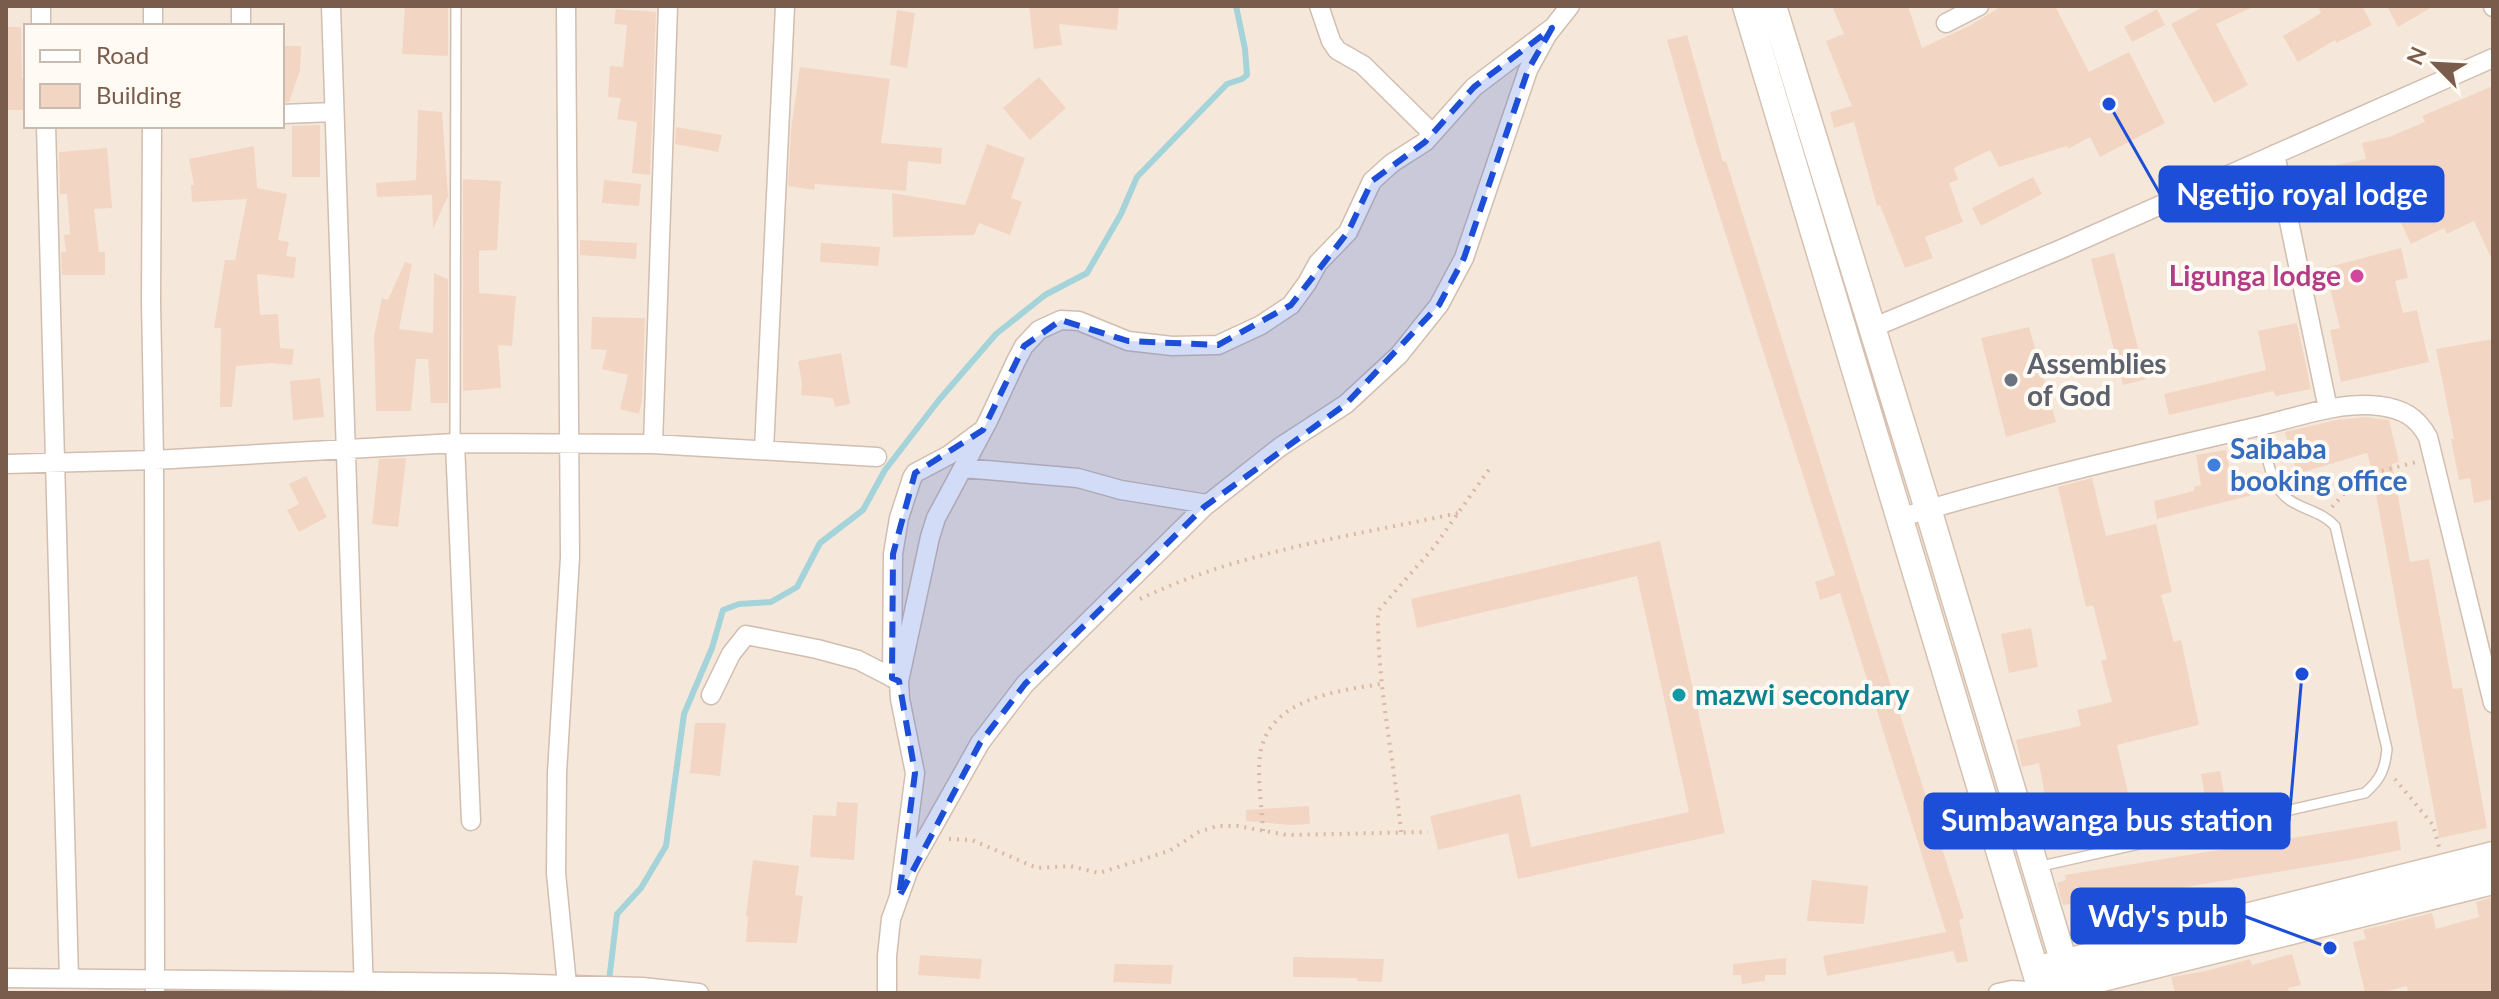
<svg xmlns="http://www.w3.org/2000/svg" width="2499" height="999" viewBox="0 0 2499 999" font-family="Lato,sans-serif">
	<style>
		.residential { fill: #f5e8da; fill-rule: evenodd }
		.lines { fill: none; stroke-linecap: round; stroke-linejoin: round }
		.stream { stroke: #a5d3da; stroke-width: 6 }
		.building { fill: #f3d5c3 }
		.lane-casing { stroke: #d1beb0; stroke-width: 12 }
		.street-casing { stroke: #d1beb0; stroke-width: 21 }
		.secondary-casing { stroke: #d6c0b0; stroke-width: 29 }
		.path { stroke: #d9b8a5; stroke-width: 4; stroke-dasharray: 2 6; stroke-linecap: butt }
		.lane { stroke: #fff; stroke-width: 9 }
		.street { stroke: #fff; stroke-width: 18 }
		.secondary { stroke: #fff; stroke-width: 26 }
		.marked { fill: #1d4ed8; fill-opacity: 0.2; stroke: #1d4ed8; stroke-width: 6; stroke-dasharray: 16 10; stroke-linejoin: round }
		.hotel-dot { fill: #d1479c; stroke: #fffaf3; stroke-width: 3 }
		.worship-dot { fill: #6b7280; stroke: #fffaf3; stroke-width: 3 }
		.shop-dot { fill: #3f7fe0; stroke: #fffaf3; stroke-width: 3 }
		.culture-dot { fill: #0f9aa8; stroke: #fffaf3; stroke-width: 3 }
		.labels { text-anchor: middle; stroke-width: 8; stroke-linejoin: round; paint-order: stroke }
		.hotel-label { font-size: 28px; font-weight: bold; fill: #b23c85; stroke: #fffaf3; text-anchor: end }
		.worship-label { font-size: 28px; font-weight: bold; fill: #5b616d; stroke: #fffaf3; text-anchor: start }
		.shop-label { font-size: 28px; font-weight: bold; fill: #366cbe; stroke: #fffaf3; text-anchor: start }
		.culture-label { font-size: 28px; font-weight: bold; fill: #0d838f; stroke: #fffaf3; text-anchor: start }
		.leader { fill: none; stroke: #1d4ed8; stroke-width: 3 }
		.callout-dot { fill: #1d4ed8; stroke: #fffaf3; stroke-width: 3 }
		.callout { fill: #1d4ed8; stroke: #1d4ed8; stroke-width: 3 }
		.callout-label { font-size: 30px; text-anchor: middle; font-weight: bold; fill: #fff }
	</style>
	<rect width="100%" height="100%" fill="#fdf6ec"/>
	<path class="residential" d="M6 6H2493V993H6ZM26 26H282V126H26Z"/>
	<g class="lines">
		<path class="stream" d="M609 981 617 914 641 888 666 846 684 714 712 648 723 610 739 604 771 602 797 587 820 543 863 510 885 470 939 400 996 334 1045 295 1087 273 1121 214 1137 177 1227 84 1242 79 1247 75 1245 49 1236 6"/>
	</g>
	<path class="building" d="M405 6H448V56L402 54Z
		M1029 6H1119L1117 30 1059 24 1062 45 1034 49Z
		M1832 6H1908L1922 48 1969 26 2002 6H2055L2089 72 2129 52 2165 123 2100 157 2090 137 2068 149 2067 146 1999 167 1990 150 1954 168 1958 180 1949 183 1963 222 1925 237 1933 258 1905 268 1880 205 1877 206 1854 122 1834 128 1830 112 1852 106 1826 41 1844 34Z
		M2205 6H2255L2216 24 2248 85 2214 103 2171 24Z
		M2318 6H2362L2372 25 2336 43 2335 40 2298 62 2283 36 2321 13Z
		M2387 6H2434L2398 27Z
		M616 9 656 12 650 175 632 173 637 122 617 119 621 98 608 97 610 66 623 67 627 25 614 24Z
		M2157 9 2165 25 2132 42 2124 27Z
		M897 10 915 13 907 68 890 65Z
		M6 27H21L22 78H26V110H6Z
		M1687 35 1723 162 1726 161 1964 918 1959 920 1968 961 1957 963 1953 951 1827 976 1823 956 1946 932 1840 593 1820 600 1815 582 1835 575 1697 145 1667 40Z
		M282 46H301L300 71 289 102H282Z
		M800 67 890 79 881 143 942 148 941 164 908 161 906 191 815 184 814 190 788 186 791 130Z
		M1039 77 1066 108 1030 140 1003 108Z
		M2493 86V262L2474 221 2447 234 2444 228 2411 244 2400 221 2410 216 2394 183 2304 203 2298 173 2366 159 2362 143 2389 137 2425 122 2422 116Z
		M418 110 442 112 448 196 433 229 432 195 377 197 376 183 416 180Z
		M320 125V177H292V126Z
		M676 127 722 135 718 152 675 144Z
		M987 144 1025 158 1011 198 1022 202 1010 235 979 223 974 235 893 237 892 193 965 205Z
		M254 146 257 188 287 194 278 240 289 242 286 256 296 257 294 278 257 274 260 315 278 314 280 348 294 349 292 365 270 363 236 366 232 407H220L221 328H214L225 260H235L247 199 192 202 191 185H194L189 159Z
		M107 148 112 208 94 209 99 252H105V275H62L61 252H66L64 235 70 234 67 194H60L59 152Z
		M2033 177 2042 194 1981 226 1972 208Z
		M463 179 501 181 497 250 479 251V293L516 296 512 346 498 345 501 388 463 391Z
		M604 180 641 184 639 206 602 203Z
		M580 240 637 243 636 259 580 255Z
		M821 243 880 247 878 266 820 262Z
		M2401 248 2408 278 2395 281 2403 313 2417 310 2429 362 2341 382 2330 330 2340 328 2325 268Z
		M2114 253 2146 379 2123 385 2091 259Z
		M405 262 412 264 399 329 433 333 434 273 448 279V403H431L428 359H416L411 411H376L374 336 382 298 388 300Z
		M592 317 645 318 642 400 639 414 620 409 628 375 602 369 607 350 591 349Z
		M2297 323 2311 389 2276 396 2273 391 2169 415 2164 394 2266 370 2258 331Z
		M2029 327 2056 422 2006 437 1981 338Z
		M2493 339V499L2474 503 2470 478 2459 480 2451 439H2454L2436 349Z
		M841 353 850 404 835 407 833 398 801 395 802 383 798 361Z
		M320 378 324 417 293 420 290 381Z
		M2365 417 2389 420 2399 462 2392 464 2410 562 2429 559 2453 689 2462 688 2487 828 2439 838 2376 494H2379L2367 453 2297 474 2285 432 2336 420Z
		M2226 450 2231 478 2259 471 2264 492 2157 519 2154 501 2194 491V487L2201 485 2196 455Z
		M406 458 398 527 372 524 379 459Z
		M306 476 327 517 299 532 287 510 299 504 289 484Z
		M2092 478 2106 536 2156 524 2172 592 2161 595 2174 642 2181 640 2199 725 2117 745 2137 832 2055 850 2039 763 2022 767 2016 740 2081 726 2077 710 2112 702 2101 661 2107 659 2093 605 2086 607 2058 487Z
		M1660 541 1725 833 1518 879 1508 833 1438 850 1430 816 1520 794 1531 847 1689 812 1637 576 1417 628 1411 599Z
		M2031 628 2038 667 2009 673 2001 634Z
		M695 723H726L720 776 690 773Z
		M2220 771 2226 804 2207 808 2201 774Z
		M837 802 858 803 854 860 810 857 813 815 836 816Z
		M1309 806 1310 824 1290 825 1246 821V810Z
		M2397 821 2401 850 2356 859 2070 906V904L2063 905 2057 883 2066 880 2065 875Z
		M753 860 799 866 795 895 803 896 797 943 746 942 748 917 746 916Z
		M1812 880 1868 886 1864 924 1807 921Z
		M2493 897V991L2408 993 2407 986 2379 993H2365L2353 942 2366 939 2363 930 2432 913 2436 929 2479 917 2476 902Z
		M2292 954 2301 985 2288 988 2290 993H2175L2171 977 2206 971 2250 959 2252 965Z
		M920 955 982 959 980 979 918 975Z
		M1293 957 1384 959 1382 982 1357 981V978L1293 977Z
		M1786 958V975H1765V981L1742 984 1741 975H1733V964Z
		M1115 964 1173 965 1171 984 1113 982Z"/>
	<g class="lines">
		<defs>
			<path id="lane" d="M455 443 456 6
				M2037 867 2365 793C2381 779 2385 769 2387 749L2335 526C2322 512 2307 511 2291 501 2269 488 2266 449 2260 426"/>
			<path id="street" d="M41 6V26
				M331 6 364 993
				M566 6 570 557 557 773 556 873 567 985
				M1319 6 1331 41 1337 50 1363 65 1432 133
				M2493 6V7
				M1946 23 1979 6
				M153 26V6
				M241 26V6
				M282 114 334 112
				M46 126 69 979
				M152 126 151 301 154 460 155 993
				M2275 154 2328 409
				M1872 328 2059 250 2493 58
				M455 443 471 821
				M653 444 668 6
				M764 450 785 6
				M6 464 154 460 455 443 653 444 877 457
				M963 468 1078 478 1121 490 1207 504
				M1899 518C2018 482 2139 454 2260 426 2298 417 2340 401 2380 406 2403 409 2417 417 2428 437L2493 703
				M892 678 893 554 899 518 912 478 915 473 949 455 980 432
				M711 695 731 654 746 635 817 649 858 660 899 681
				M899 897 915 773 900 699 899 681 930 537 936 518 988 421 1016 361 1024 346 1039 330 1061 320 1079 321 1128 341 1172 346 1218 345 1261 325 1291 305 1307 283 1318 263 1348 232 1372 181 1392 163 1425 142 1474 87 1552 28
				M6 978 500 983 642 987 699 993
				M887 993V956L891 919 909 869 980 743 1025 684 1204 507 1280 447 1346 404 1399 355 1439 305 1464 258 1528 70 1547 35 1570 6
				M1998 993 2012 990 2042 992"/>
			<path id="secondary" d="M1746 6 2042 993
				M1773 6 1928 509 2073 993
				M2050 966 2493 855
				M2054 990 2493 881"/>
		</defs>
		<use href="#lane" class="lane-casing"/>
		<use href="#street" class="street-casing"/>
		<use href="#secondary" class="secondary-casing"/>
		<path class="path" d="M2332 507 2359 477 2416 462
			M1140 599C1240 551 1351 536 1459 513
			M2395 779 2433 825 2439 847
			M1263 831C1262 807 1257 779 1260 755 1268 699 1336 691 1381 684
			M1401 832C1394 758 1377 685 1378 611L1434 547 1490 468
			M949 839 972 840 1037 868 1070 866 1099 873 1169 851 1199 832 1217 826H1238L1287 835 1428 832"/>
		<use href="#lane" class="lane"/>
		<use href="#street" class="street"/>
		<use href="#secondary" class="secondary"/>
	</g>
	<path class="marked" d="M1552 28 1528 70 1464 258 1439 305 1346 404 1204 507 1025 684 980 743 899 897 915 773 899 681 892 678 893 554 915 473 983 430 1024 346 1061 320 1128 341 1218 345 1291 305 1348 232 1372 181 1425 142 1474 87Z"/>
	<circle class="hotel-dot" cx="2357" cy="276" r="8"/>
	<circle class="worship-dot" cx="2011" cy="380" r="8"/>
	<circle class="shop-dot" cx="2214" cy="465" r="8"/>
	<circle class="culture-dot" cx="1679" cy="695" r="8"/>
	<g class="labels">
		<g class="hotel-label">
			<text x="2341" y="286">Ligunga lodge</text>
		</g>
		<g class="worship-label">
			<text x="2027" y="374">Assemblies<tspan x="2027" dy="32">of God</tspan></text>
		</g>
		<g class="shop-label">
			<text x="2230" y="459">Saibaba<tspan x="2230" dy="32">booking office</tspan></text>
		</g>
		<g class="culture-label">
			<text x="1695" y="705">mazwi secondary</text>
		</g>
	</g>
	<path class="leader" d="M2109 104L2160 194M2302 674L2289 821M2330 948L2244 916"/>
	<g class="callout-dot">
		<circle cx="2109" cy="104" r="8"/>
		<circle cx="2302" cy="674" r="8"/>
		<circle cx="2330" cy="948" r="8"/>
	</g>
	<g class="callout">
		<rect x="2160" y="167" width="283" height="54" rx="8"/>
		<rect x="1925" y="794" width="364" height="54" rx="8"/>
		<rect x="2072" y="889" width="172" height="54" rx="8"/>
	</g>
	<g class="callout-label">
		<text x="2302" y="205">Ngetijo royal lodge</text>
		<text x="2107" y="831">Sumbawanga bus station</text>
		<text x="2158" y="927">Wdy's pub</text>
	</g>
	<rect width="2499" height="999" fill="none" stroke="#7a5c4d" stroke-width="16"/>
	<rect x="24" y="24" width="260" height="104" fill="#fffaf3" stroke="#cabbb1" stroke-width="2"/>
	<rect x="40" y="50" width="40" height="12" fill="#ffffff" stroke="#cabbb1" stroke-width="2"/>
	<text x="96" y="64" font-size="24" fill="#7a5c4d">Road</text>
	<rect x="40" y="84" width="40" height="24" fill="#f3d5c3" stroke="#cabbb1" stroke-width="2"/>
	<text x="96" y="104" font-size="24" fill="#7a5c4d">Building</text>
	<g transform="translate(2435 64) rotate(294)" stroke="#fffaf3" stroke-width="6" paint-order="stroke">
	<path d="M0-6L14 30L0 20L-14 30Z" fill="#7a5c4d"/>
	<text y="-12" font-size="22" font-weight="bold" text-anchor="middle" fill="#7a5c4d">N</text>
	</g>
</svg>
